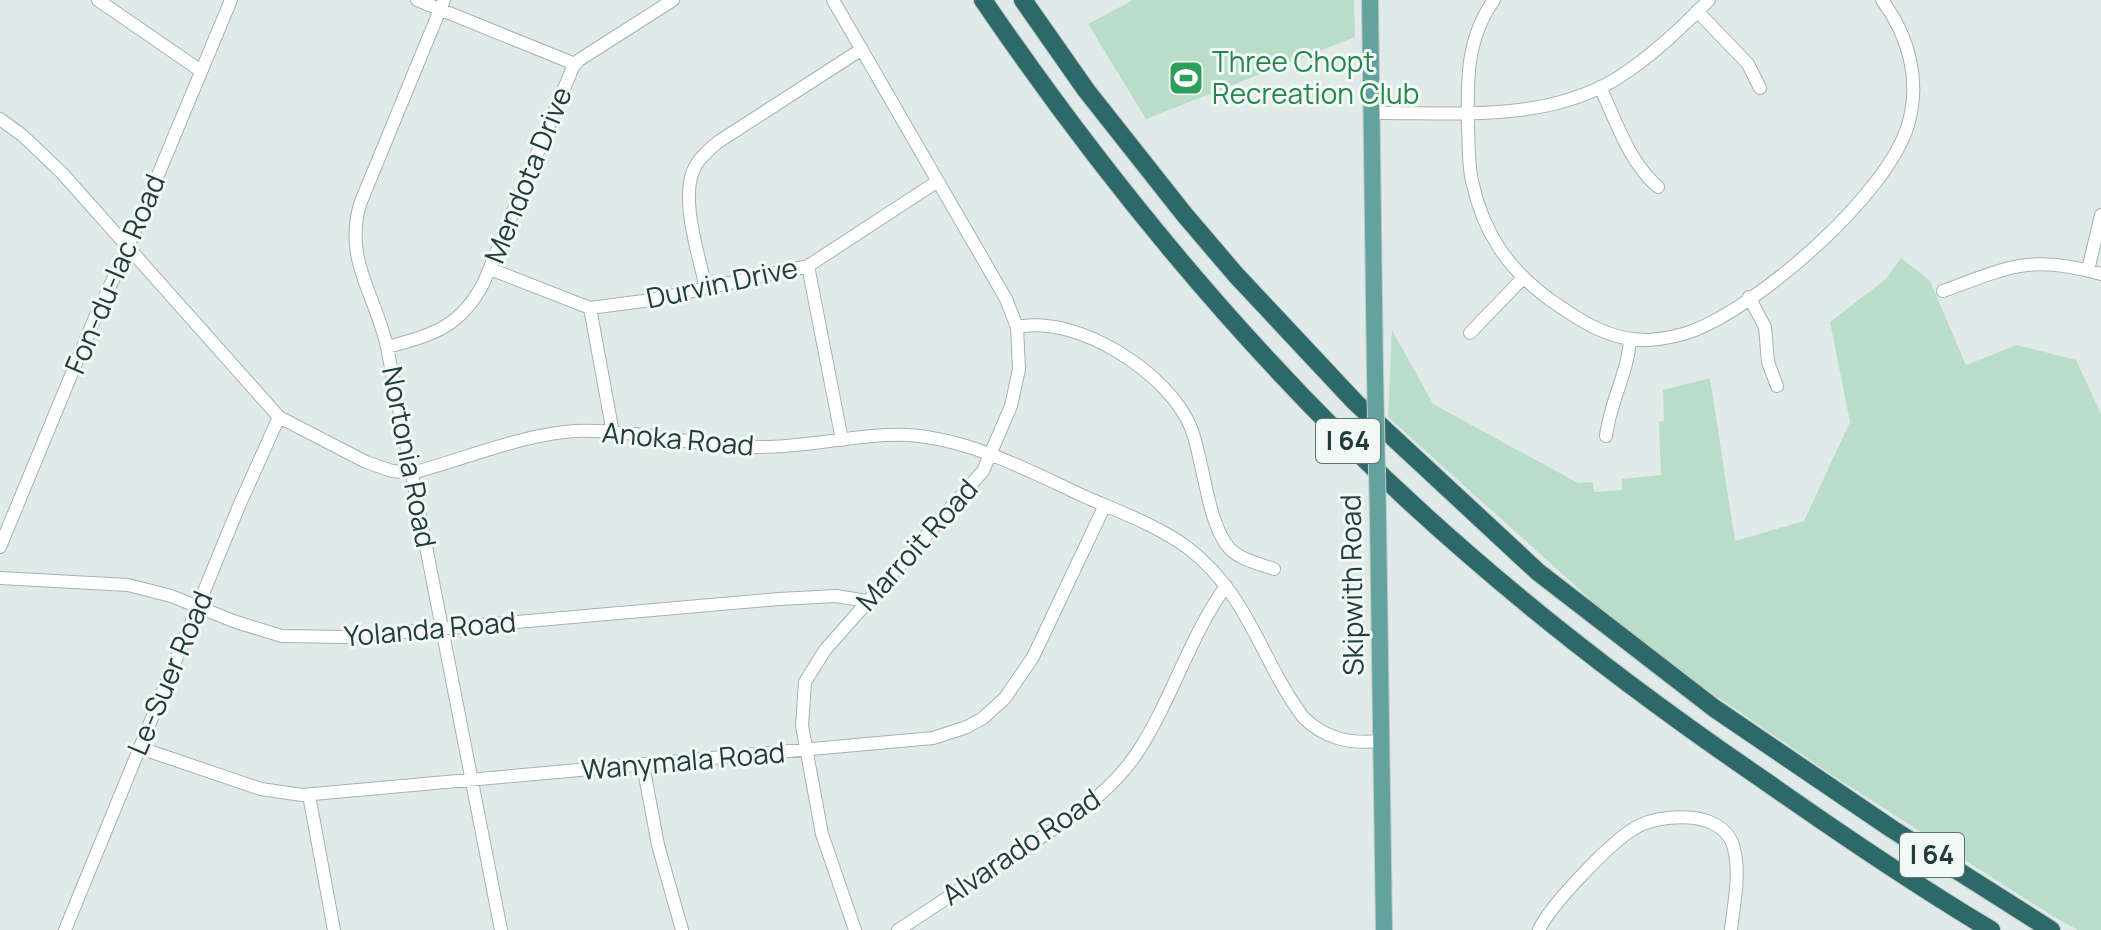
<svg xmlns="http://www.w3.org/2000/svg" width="2101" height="930" viewBox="0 0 2101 930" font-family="Manrope,sans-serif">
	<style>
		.green { fill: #b9ddc9 }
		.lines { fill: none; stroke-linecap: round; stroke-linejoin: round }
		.minor-casing { stroke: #a3b3b1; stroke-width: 14 }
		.major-casing { stroke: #c1c8c8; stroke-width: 18 }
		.highway-casing { stroke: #c1c8c8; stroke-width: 20 }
		.minor { stroke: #fff; stroke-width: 12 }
		.major { stroke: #64a29e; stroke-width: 16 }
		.highway { stroke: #2c6968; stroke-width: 18 }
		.major-bridge-casing { stroke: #c1c8c8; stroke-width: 18; stroke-linecap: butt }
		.major-bridge { stroke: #64a29e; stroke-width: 16 }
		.labels { text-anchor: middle; stroke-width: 6; stroke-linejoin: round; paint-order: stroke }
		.shield { fill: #f1f8f6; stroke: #5f7472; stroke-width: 2 }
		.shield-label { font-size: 26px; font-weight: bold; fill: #213c3a }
		.leisure-label { font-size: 28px; fill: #27864d; stroke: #f1f8f6; text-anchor: start }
		.street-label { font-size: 28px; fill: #213c3a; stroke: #f1f8f6 }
	</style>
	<rect width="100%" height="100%" fill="#e0ebe9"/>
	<path class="green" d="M1133 0H1354L1355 37 1146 119 1088 24Z
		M1901 258 1930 281 1966 365 2017 345 2076 360 2101 414V930H2078L2054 917 1832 775 1641 645 1388 417 1392 330 1433 404 1578 483 1593 482 1594 492 1622 490V479L1661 475 1659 422 1664 421 1663 390 1710 378 1735 541 1804 521 1850 422 1830 322 1886 279Z"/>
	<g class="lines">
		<defs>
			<path id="minor" d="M98 0 201 71
				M417 0 575 64
				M444 0 360 204C344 261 375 293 387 347L501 930
				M833 0 1006 299 1017 327 1019 369 1011 406 983 471 825 650 805 682 802 726 822 834 855 930
				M1494 0C1466 39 1467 81 1468 127 1469 145 1468 164 1472 181 1483 232 1507 268 1549 299 1579 320 1609 341 1648 340 1663 339 1680 336 1695 330 1762 303 1887 195 1908 125 1921 81 1909 36 1882 0
				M1697 11 1748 64 1760 88
				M1600 87C1616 121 1629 162 1658 187
				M1372 113C1453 112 1543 123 1616 79 1651 57 1680 29 1709 0
				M0 119 22 135 62 173 279 417 366 462 392 471 412 473C461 460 527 433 576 431 637 429 697 447 757 447 808 448 858 433 908 435 972 439 1033 473 1090 499 1123 513 1160 527 1188 548 1249 595 1260 659 1303 717 1325 739 1350 744 1380 741
				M808 266 842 440
				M490 269 590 308 651 300 808 266 938 181
				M2088 270 2101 215
				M706 288C699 256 678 194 696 165 701 156 710 149 718 142L862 49
				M1943 291C2009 267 2029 254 2101 274
				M1749 297 1765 327 1768 362 1777 386
				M590 308 613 433
				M1017 327C1077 314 1169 373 1191 428 1204 461 1207 524 1230 549 1241 560 1260 564 1274 569
				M1470 333 1523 278
				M387 347C433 335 461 327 484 282L573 67 579 60 673 0
				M1606 436C1610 402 1628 373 1630 339
				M0 547 96 315 123 259 231 0
				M0 578 128 585 171 596 236 622 282 636 346 637 779 599 836 596 867 601
				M140 748 261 789 302 795 933 738 967 727 983 718 1005 698 1033 657 1105 505
				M643 765 658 845 682 930
				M309 795 334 930
				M65 930 239 506 279 417
				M898 930C934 907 969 883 1005 860 1053 829 1105 801 1137 753 1172 700 1189 637 1226 586
				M1539 930C1550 905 1611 842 1635 828 1653 817 1687 814 1707 821 1718 825 1729 833 1733 845 1741 871 1734 903 1731 930"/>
			<path id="major" d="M1370 0 1375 373
				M1378 519 1384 930"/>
			<path id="highway" d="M983 0C1121 202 1282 393 1467 553 1562 636 1661 710 1765 781 1839 833 1914 884 1991 930
				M1023 0 1086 90 1184 214 1236 275 1355 402 1538 572 1714 708 1892 829 2051 930"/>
		</defs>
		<use href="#minor" class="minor-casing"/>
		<use href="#major" class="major-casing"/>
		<use href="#highway" class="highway-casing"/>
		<use href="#minor" class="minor"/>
		<use href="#major" class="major"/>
		<use href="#highway" class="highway"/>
		<defs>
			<path id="major-bridge" d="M1375 373 1378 519"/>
		</defs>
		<use href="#major-bridge" class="major-bridge-casing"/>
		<use href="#major-bridge" class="major-bridge"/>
	</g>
	<defs>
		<symbol id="stadium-square" viewBox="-11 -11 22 22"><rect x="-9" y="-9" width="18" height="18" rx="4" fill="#2e9e5b" stroke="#f1f8f6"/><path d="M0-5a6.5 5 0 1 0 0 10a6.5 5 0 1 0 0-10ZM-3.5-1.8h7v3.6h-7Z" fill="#fff"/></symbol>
	</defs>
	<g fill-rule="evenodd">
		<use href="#stadium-square" x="1166" y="58" width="40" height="40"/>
	</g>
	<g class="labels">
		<g class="shield">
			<rect x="1316" y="419" width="64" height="44" rx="6"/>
			<rect x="1900" y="833" width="64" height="44" rx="6"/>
		</g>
		<g class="shield-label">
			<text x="1348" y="450">I 64</text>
			<text x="1932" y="864">I 64</text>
		</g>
		<g class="leisure-label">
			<text x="1212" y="72">Three Chopt<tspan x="1212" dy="32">Recreation Club</tspan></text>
		</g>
		<g class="street-label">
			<text transform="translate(528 175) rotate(-68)" y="10">Mendota Drive</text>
			<text transform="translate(115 274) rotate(-67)" y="10">Fon-du-lac Road</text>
			<text transform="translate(722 283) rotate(-12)" y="10">Durvin Drive</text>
			<text transform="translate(678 439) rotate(5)" y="10">Anoka Road</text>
			<text transform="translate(409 457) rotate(79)" y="10">Nortonia Road</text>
			<text transform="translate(917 545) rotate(-48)" y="10">Marroit Road</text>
			<text transform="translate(1352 585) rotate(-91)" y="10">Skipwith Road</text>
			<text transform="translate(430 629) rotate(-5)" y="10">Yolanda Road</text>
			<text transform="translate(170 673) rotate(-67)" y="10">Le-Suer Road</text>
			<text transform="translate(683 761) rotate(-5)" y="10">Wanymala Road</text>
			<text transform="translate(1021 847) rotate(-34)" y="10">Alvarado Road</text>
		</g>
	</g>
</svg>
